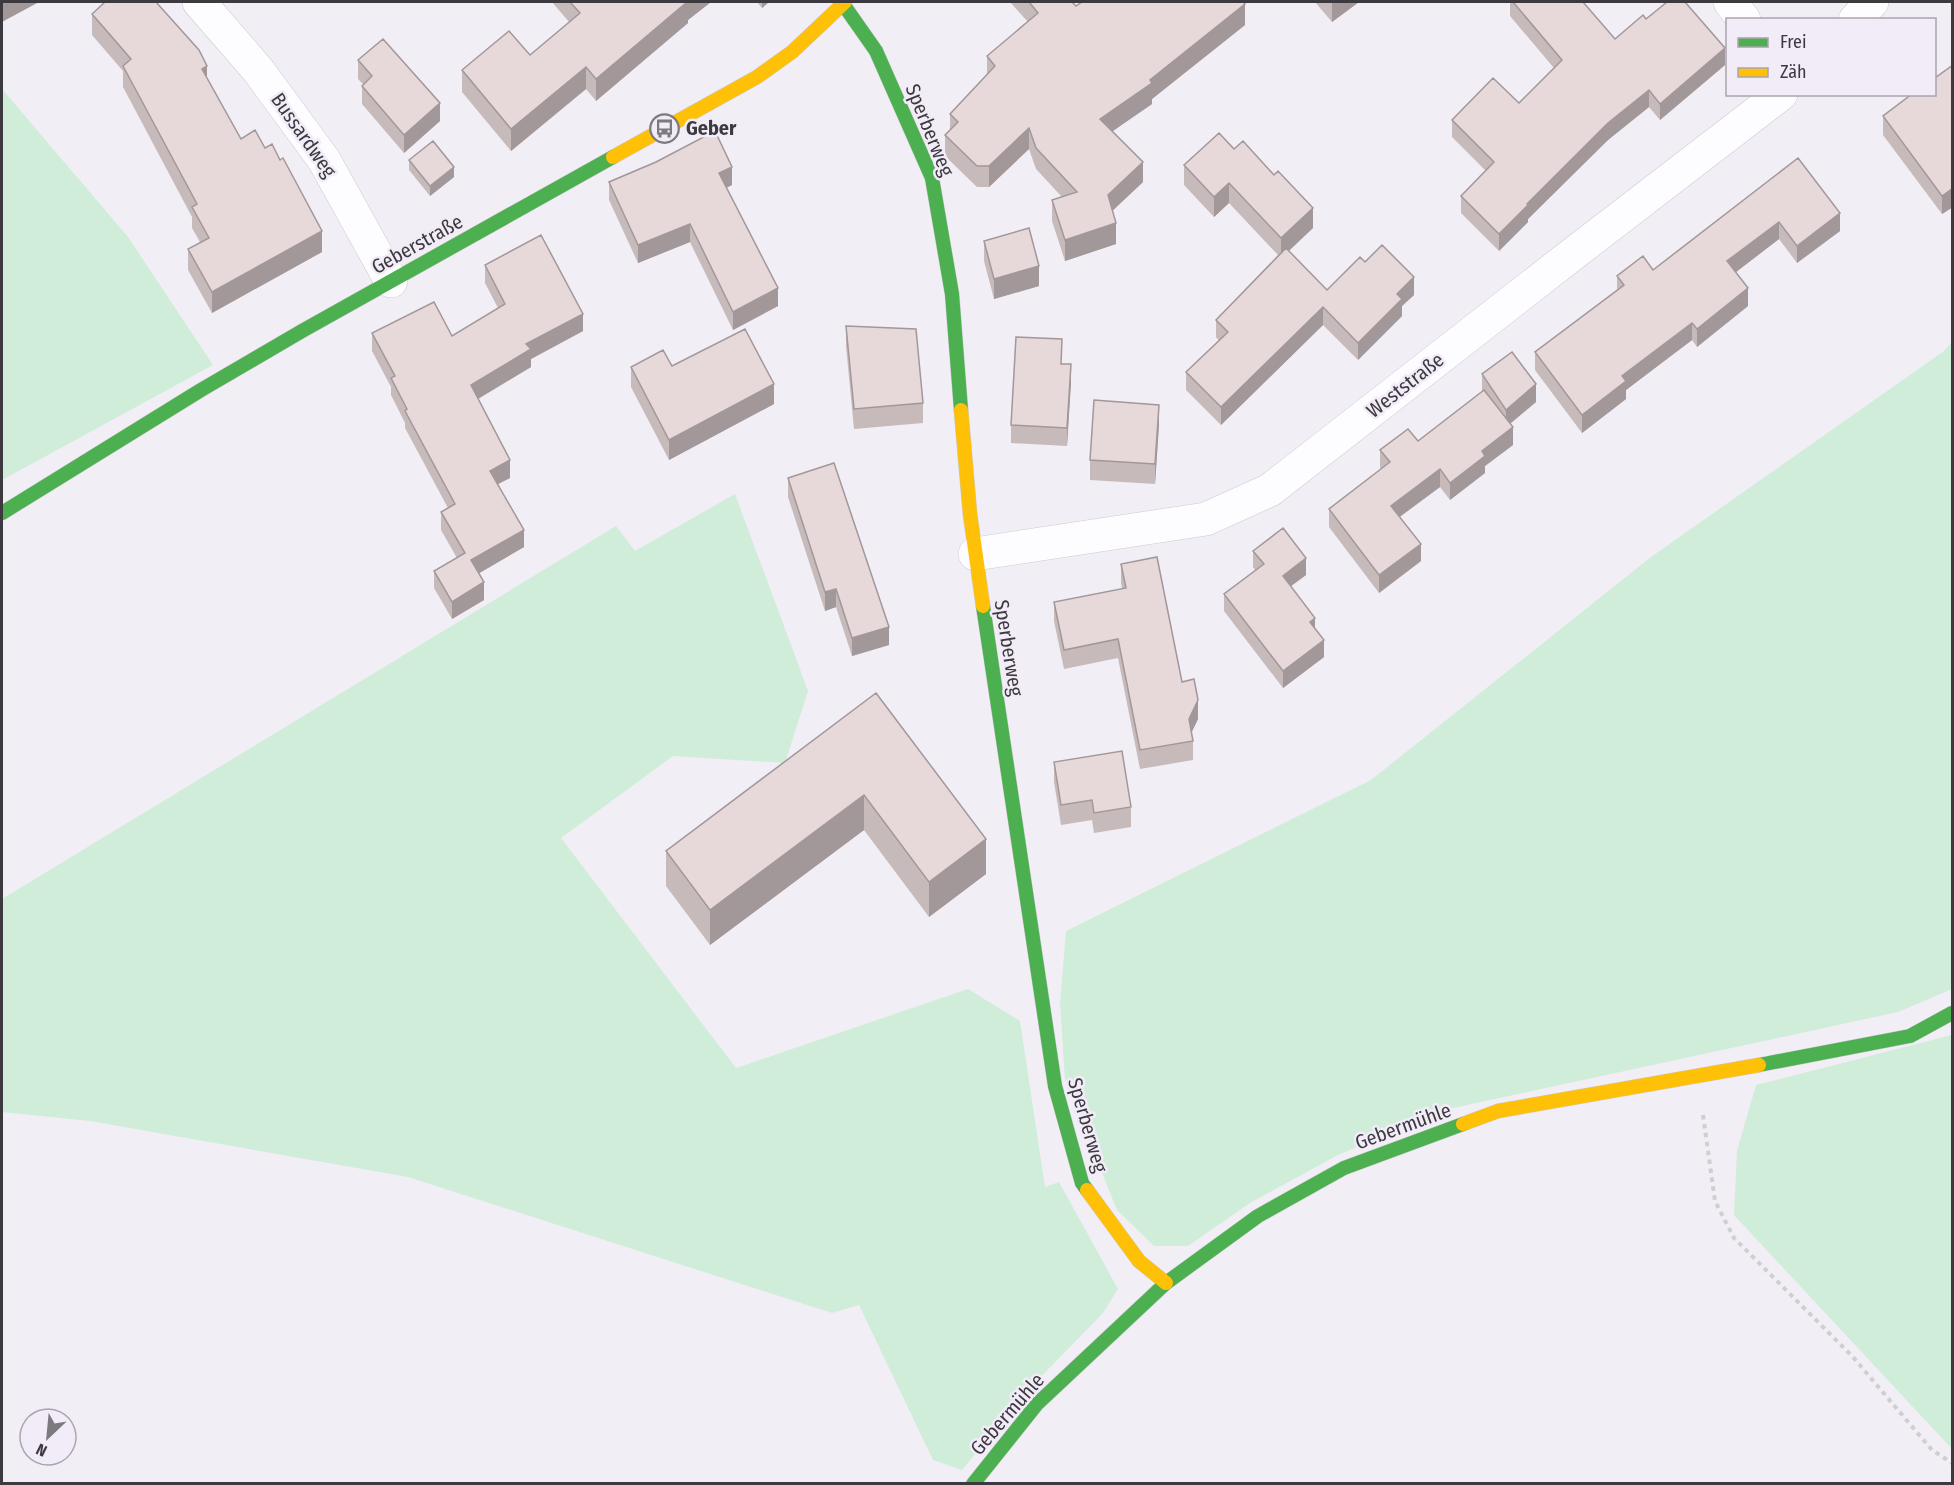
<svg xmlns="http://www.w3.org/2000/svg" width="1954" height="1485" viewBox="0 0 1954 1485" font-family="'Fira Sans Condensed',sans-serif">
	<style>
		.green { fill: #cfedd8 }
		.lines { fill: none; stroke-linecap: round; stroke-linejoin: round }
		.street-casing { stroke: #cdcad0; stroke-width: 34 }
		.fast-casing { stroke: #cdcad0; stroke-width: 15 }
		.slow-casing { stroke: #cdcad0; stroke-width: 15 }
		.path { stroke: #d0ced1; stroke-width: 4; stroke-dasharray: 4.5 4.5; stroke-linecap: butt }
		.street { stroke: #fdfcfe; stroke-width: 33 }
		.fast { stroke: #4caf50; stroke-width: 14 }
		.slow { stroke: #ffc107; stroke-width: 14 }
		.wall { fill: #c7babb }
		.shaded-wall { fill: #a29799 }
		.building { fill: #e7d8da; stroke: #a29799; stroke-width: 1.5 }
		.labels { text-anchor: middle; stroke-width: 5; stroke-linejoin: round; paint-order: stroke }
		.poi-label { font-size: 20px; font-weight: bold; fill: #3d3a3f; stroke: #f2ebf8; text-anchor: start }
		.street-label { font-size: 20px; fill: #3d3a3f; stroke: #f2ebf8 }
	</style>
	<rect width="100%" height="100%" fill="#f2eef5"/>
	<path class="green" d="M2 89 128 237 213 365 2 480Z
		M1952 342V989L1898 1012 1444 1110 1338 1155 1250 1203 1188 1246H1154L1117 1210 1065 1080 1060 1003 1066 931 1371 780 1651 557 1944 351Z
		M735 494 808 691 785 763 673 756 561 838 736 1068 968 989 1020 1021 1045 1187 1059 1182 1118 1289 1103 1313 1026 1392 962 1470 933 1460 859 1305 832 1313 408 1177 90 1121 2 1112V899L616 526 635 551Z
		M1952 1035V1449L1734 1215 1737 1151 1756 1085Z"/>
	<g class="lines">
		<defs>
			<path id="street" d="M199 2 258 70 324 160 391 281
				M1730 2 1744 20
				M1855 20 1872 2
				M975 554 1206 519 1270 490 1569 257 1781 94"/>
			<path id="fast" d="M843 4 876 51 932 178 952 294 961 410
				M2 513 201 390 302 331 613 157
				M983 606 1055 1086 1082 1183 1087 1190
				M1759 1065 1910 1036 1952 1013
				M973 1484 1037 1404 1166 1283 1258 1216 1344 1168 1463 1124"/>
			<path id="slow" d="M613 157 757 77 792 52 845 2
				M961 410 970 514 983 606
				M1463 1124 1498 1111 1759 1065
				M1087 1190 1139 1261 1166 1283"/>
		</defs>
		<use href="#street" class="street-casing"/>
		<use href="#fast" class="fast-casing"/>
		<use href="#slow" class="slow-casing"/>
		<path class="path" d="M1703 1115 1715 1201 1734 1238 1852 1356 1932 1450 1952 1463"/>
		<use href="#street" class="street"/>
		<use href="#fast" class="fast"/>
		<use href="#slow" class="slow"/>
	</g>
	<path class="wall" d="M552 2H711L688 20V23L596 101 586 89 511 151 462 92V70L530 55 569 22Z
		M757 2H769L762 8Z
		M1010 2H1072L1076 6 1245 25 1152 99V104L1112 131 1143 182 1112 211 1116 244 1065 261 1052 221V200L1062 197 1036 169 1029 149 989 187H977L945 156V135L950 130V114L987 74V56L1028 22Z
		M1315 2H1359L1332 22Z
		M1510 2H1566L1615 39 1646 19 1725 65 1660 120 1649 107 1608 140 1528 219V222L1499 251 1461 213V196L1486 171 1452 137V120L1519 103 1554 68 1510 16Z
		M92 14 207 78 241 139 322 252 212 313 188 270V249L200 242 192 228V217L123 87V71L92 35Z
		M358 60 440 121 404 153 362 104V86L363 84 358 79Z
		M1953 65V207L1942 214 1883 135V116Z
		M1219 133 1313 228 1289 251 1327 290 1365 262 1414 295 1402 306V316L1358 360 1323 325 1221 425 1186 390V372L1219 341 1216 337V320L1278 255 1229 203 1214 217 1184 185V165Z
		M1798 158 1840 231 1797 263 1779 239 1736 272 1748 306 1697 347 1692 340 1626 390V399L1582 433 1535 370V352L1617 291V276L1653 270Z
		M409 160 454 177 430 196 409 170Z
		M609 182 732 185 726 188 778 306 733 330 690 242 638 263 609 200Z
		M984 241 1039 286 994 299 984 261Z
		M485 265 583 331 531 359V367L478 399 510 478 498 484 524 547 479 573 484 600 452 619 434 588V571L457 558 441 530V512L448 508 405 428V423L391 395V387L372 351V333L452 336 498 308 485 283Z
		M846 326 923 403V423L854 429 846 346Z
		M672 366 774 404 669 460 631 387V367Z
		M1482 374 1536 402 1510 424 1513 445 1485 466V473L1450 500 1440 487 1400 517 1421 561 1379 593 1329 527V509L1381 469 1380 468V450L1418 441 1482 392Z
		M1071 382 1067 446 1011 443V425Z
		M1159 425 1155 484 1090 480V460Z
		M788 478 889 645 852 656 836 607 825 611 788 497Z
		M1253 551 1306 575 1291 586 1315 628 1324 657 1283 688 1224 611V594L1255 570 1253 567Z
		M1121 564 1182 682 1198 719 1191 733 1193 741V760L1140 769 1118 658 1064 669 1054 621V602L1122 589 1121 583Z
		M876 693 986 874 929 917 864 830 710 945 666 886V851Z
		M1054 762 1131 807V827L1094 833 1092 820 1061 825 1054 782Z"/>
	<path class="shaded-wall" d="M2 2H39L2 22Z
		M687 2H711L688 20V23L596 101V79Z
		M762 2H769L762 8Z
		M1332 2H1359L1332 22Z
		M1245 4V25L1152 99V104L1100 140V119L1150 80Z
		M1725 48V65L1660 120V104Z
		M207 66V87L202 69Z
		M586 67V89L511 151V129Z
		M1649 90V107L1608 140 1528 219V222L1499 251V234L1527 204 1608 123Z
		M440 103V121L404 153V135Z
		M1029 128V149L989 187V166Z
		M1143 162V182L1108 215V195Z
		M454 167V177L430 196V186Z
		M732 167V185L719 191V173Z
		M1229 183V203L1214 217V197Z
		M1953 188V207L1942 214V196Z
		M1313 208V228L1281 258V238Z
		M1840 213V231L1797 263V246Z
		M1779 222V239L1727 279V261Z
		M1116 223V244L1065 261V240Z
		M690 224V242L638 263V245Z
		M322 231V252L212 313V292Z
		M1039 266V286L994 299V279Z
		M1414 277V295L1402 306V316L1358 360V343L1397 294Z
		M778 288V306L733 330V312Z
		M1748 288V306L1697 347V329Z
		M1323 307V325L1221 425V407Z
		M583 314V331L531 359V367L471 403V385L526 344Z
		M1692 323V340L1626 390V399L1582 433V415L1622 376Z
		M1071 364V382L1067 446V428Z
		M774 384V404L669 460V440Z
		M1536 384V402L1506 427V410Z
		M1159 405V425L1155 484V464Z
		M1513 427V445L1485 466V473L1450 500V483L1482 451Z
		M510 460V478L490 488V471Z
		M1440 469V487L1391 523V506Z
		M524 530V547L471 578V560Z
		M1421 544V561L1379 593V575Z
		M1306 558V575L1283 592V576Z
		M484 582V600L452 619V602Z
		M836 589V607L825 611V592Z
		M1315 618V634L1310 622Z
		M889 627V645L852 656V638Z
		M1324 640V657L1283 688V671Z
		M1198 700V719L1189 738V719Z
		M864 795V830L710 945V910Z
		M986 839V874L929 917V882Z"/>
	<path class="building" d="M105 2H156L199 50 207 66 202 69 241 139 255 130 265 148 272 144 280 160 283 158 322 231 212 292 188 249 209 238 192 207 197 204 123 66 131 59 92 14Z
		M570 2H687L596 79 586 67 511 129 462 70 509 31 530 55 580 13Z
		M1029 2H1072L1076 6 1082 2H1243L1245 4 1150 80 1152 83 1100 119 1143 162 1108 195 1116 223 1065 240 1052 200 1077 192 1036 148 1029 128 989 166H977L945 135 958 122 950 114 995 66 987 56 1038 13Z
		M1513 2H1583L1615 39 1643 15 1646 19 1667 2H1685L1725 48 1660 104 1649 90 1608 123 1527 204 1528 205 1499 234 1461 196 1494 162 1452 120 1493 78 1519 103 1562 60Z
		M383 39 440 103 404 135 362 86 372 76 358 60Z
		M1953 65V188L1942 196 1883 116 1912 94H1935V78Z
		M715 131 732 167 719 173 778 288 733 312 690 224 638 245 609 182 656 162Z
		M1219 133 1234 149 1243 141 1274 175 1278 171 1313 208 1281 238 1229 183 1214 197 1184 165Z
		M433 141 454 167 430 186 409 160Z
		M1798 158 1840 213 1797 246 1779 222 1727 261 1748 288 1697 329 1692 323 1622 376 1626 381 1582 415 1535 352 1624 285 1617 276 1643 256 1653 270Z
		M1029 228 1039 266 994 279 984 241Z
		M541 235 583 314 526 344 531 349 471 385 510 460 490 471 524 530 471 560 484 582 452 602 434 571 465 553 441 512 455 504 405 411 407 409 391 378 395 376 372 333 434 302 452 336 505 304 485 265Z
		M1382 245 1414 277 1397 294 1402 299 1358 343 1323 307 1221 407 1186 372 1228 332 1216 320 1286 248 1327 290 1360 257 1365 262Z
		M846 326 916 329 923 403 854 409Z
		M745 329 774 384 669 440 631 367 663 350 672 366Z
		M1016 337 1062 339 1061 364H1071L1067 428 1011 425Z
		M1512 352 1536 384 1506 410 1482 374Z
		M1484 390 1513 427 1482 451 1485 456 1450 483 1440 469 1391 506 1421 544 1379 575 1329 509 1390 462 1380 450 1408 429 1418 441Z
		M1094 400 1159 405 1155 464 1090 460Z
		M834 463 889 627 852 638 836 589 825 592 788 478Z
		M1283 528 1306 558 1283 576 1315 618 1310 622 1324 640 1283 671 1224 594 1264 564 1253 551Z
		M1157 557 1182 682 1194 679 1198 700 1189 719 1193 741 1140 750 1118 639 1064 650 1054 602 1126 588 1121 564Z
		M876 693 986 839 929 882 864 795 710 910 666 851Z
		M1122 751 1131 807 1094 813 1092 800 1061 805 1054 762Z"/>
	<defs>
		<symbol id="bus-ring" viewBox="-11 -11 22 22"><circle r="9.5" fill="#f2ebf8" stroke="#7c797f" stroke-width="1.5"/><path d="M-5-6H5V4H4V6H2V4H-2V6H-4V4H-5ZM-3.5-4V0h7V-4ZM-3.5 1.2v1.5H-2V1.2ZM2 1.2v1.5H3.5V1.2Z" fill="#7c797f"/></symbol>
	</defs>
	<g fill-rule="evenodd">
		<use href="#bus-ring" x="648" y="112" width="33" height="33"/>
	</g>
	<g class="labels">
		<g class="poi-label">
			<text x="686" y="135">Geber</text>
		</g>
		<g class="street-label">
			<text transform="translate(930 130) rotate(68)" y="7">Sperberweg</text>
			<text transform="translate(304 135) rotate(55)" y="7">Bussardweg</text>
			<text transform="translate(417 244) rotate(-29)" y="7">Geberstraße</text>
			<text transform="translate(1405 385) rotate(-38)" y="7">Weststraße</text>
			<text transform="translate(1009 648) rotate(81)" y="7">Sperberweg</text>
			<text transform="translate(1088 1125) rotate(74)" y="7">Sperberweg</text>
			<text transform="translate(1403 1126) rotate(-20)" y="7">Gebermühle</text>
			<text transform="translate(1007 1414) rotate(-49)" y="7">Gebermühle</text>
		</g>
	</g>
	<rect width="1954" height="1485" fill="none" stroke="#3d3a3f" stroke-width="6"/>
	<rect x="1726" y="18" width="210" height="78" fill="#f2ebf8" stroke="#aaa4ae" stroke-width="1.5"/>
	<rect x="1738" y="38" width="30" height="9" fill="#4caf50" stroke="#aaa4ae" stroke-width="1.5"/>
	<text x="1780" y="48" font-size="18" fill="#3d3a3f">Frei</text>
	<rect x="1738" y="68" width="30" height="9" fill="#ffc107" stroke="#aaa4ae" stroke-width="1.5"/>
	<text x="1780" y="78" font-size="18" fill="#3d3a3f">Zäh</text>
	<g transform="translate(48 1437) rotate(206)"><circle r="28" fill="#f2ebf8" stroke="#aaa4ae" stroke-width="1.5"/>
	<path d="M0-4.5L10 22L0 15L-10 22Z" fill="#7c797f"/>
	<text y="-9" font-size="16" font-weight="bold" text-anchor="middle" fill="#3d3a3f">N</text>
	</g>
</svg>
